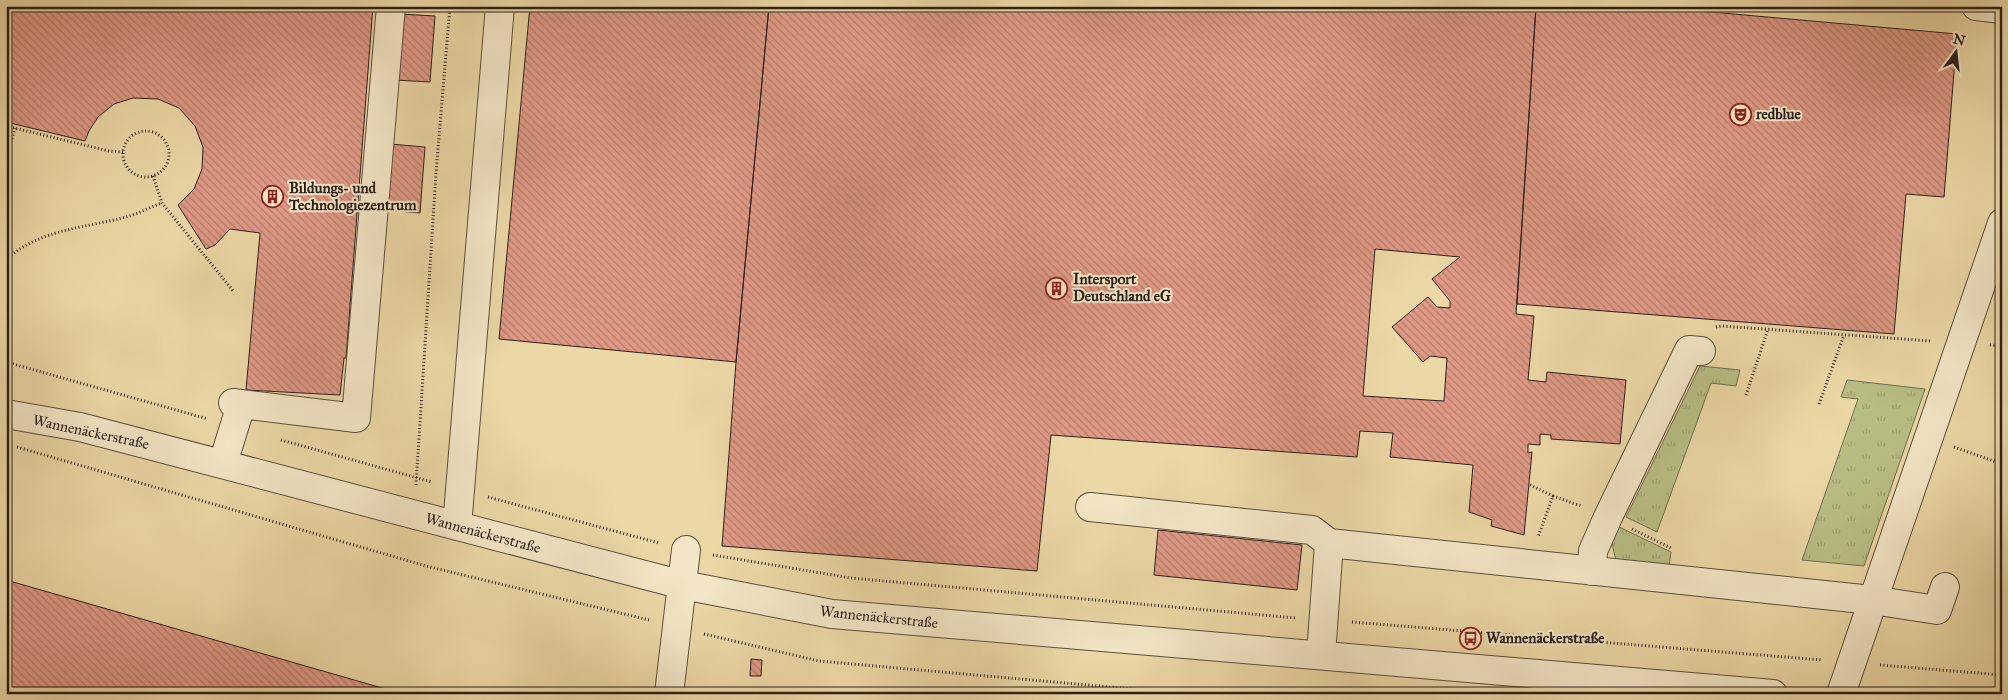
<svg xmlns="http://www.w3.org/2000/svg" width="2008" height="700" viewBox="0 0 2008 700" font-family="'IM FELL Great Primer',serif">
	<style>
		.grass { fill: url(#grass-tufts); stroke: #726f50 }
		.building { fill: url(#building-back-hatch); stroke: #2c201c; fill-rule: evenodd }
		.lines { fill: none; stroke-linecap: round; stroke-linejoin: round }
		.minor-casing { stroke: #5c4e3e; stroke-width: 30 }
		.path { stroke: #2c201c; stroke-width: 3; stroke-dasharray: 1 2.5; stroke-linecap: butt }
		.minor { stroke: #f3e5c5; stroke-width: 28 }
		.labels { text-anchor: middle; stroke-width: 4; stroke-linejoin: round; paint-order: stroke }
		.poi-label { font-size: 15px; font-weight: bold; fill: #2c201c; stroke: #f3e5c5; text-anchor: start }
		.street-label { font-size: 15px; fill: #2c201c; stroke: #f3e5c5 }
	</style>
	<defs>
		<pattern id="grass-tufts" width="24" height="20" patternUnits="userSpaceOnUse" patternTransform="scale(1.25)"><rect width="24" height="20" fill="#b9be85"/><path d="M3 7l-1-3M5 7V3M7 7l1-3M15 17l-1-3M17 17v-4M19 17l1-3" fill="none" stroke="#9fa372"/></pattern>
		<pattern id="building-back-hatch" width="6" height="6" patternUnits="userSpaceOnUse" patternTransform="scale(1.25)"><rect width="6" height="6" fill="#df9985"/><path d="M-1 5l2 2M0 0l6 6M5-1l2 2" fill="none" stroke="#b57c6c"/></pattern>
	</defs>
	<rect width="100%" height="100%" fill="#ecd7a6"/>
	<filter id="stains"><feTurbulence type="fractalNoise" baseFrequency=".004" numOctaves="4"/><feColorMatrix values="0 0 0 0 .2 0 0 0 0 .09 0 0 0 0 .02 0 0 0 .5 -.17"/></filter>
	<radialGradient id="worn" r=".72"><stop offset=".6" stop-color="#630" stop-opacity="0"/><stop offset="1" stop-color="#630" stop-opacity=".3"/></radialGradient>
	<path class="grass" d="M1700 366 1740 370 1736 386 1711 383 1657 532 1626 517Z
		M1847 380 1925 389 1864 566 1802 560 1858 399 1841 397Z
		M1617 526 1671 552 1669 567 1617 562C1612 548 1610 539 1617 526Z"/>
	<path class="building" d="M6 6H373L346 358H344L340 395 246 390 260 233 230 229 215 245 206 249 178 205 194 189 202 169 203 147 195 126 179 108 158 99 133 98 114 104 98 117 89 131 85 141 6 122Z
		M530 6H769L736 362 499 339Z
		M769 6H1536L1516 314 1534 316 1528 380 1546 382 1547 372 1626 380 1620 444 1551 439V435L1540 434V445L1528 444V453L1532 452 1524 535 1491 526 1492 520 1469 512 1473 465 1390 457 1393 433 1360 431 1357 457 1051 435 1037 571 722 546 736 362ZM1375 249 1460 257 1432 279 1450 301V308L1437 307 1428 297 1392 327 1423 362 1430 356 1447 358 1444 401 1363 396Z
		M1536 6H1644L1957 34 1944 197 1906 194 1894 334 1517 304Z
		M400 14 435 16 430 82 395 80Z
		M390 144 425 147 420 213 385 210Z
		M1158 530 1302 545 1297 590 1154 575Z
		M6 580 403 694H6Z
		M751 659 762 660 761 676H750Z"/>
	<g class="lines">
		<defs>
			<path id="minor" d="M1976 6 2002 9
				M233 403 356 418 391 6
				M6 414 80 427 683 585 832 614 1773 694
				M223 463 241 405
				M1090 507 1312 530 1329 543 1872 600 1937 610 1945 587
				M457 526 500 6
				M1592 571 1593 551 1608 517 1689 350 1701 351
				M1321 655 1329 543
				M669 694 686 550
				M1841 694 2002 223"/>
		</defs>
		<use href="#minor" class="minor-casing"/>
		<path class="path" d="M6 126 109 151 123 152
			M123 154a23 23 0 1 1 46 0a23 23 0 1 1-46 0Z
			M6 159 15 128
			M153 176 162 203 234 292
			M6 260C39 229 85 228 126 217 138 214 150 207 162 203
			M1716 327 1722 326 1931 341
			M1990 345 2002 346
			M6 362 208 419
			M1746 395 1768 329
			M1819 404 1844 335
			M281 440 432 482
			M17 447 426 566 649 620
			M1954 447 2002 464
			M416 485 436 173 450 6
			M1530 485 1553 496 1538 537
			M1553 496 1581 506
			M488 497 659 543
			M1632 529 1671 548
			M713 555 851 578 1296 618
			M1352 622 1822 660
			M704 634 819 661 1188 694
			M1880 665 2002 675"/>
		<use href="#minor" class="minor"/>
	</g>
	<defs>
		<symbol id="theatre-ring" viewBox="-11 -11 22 22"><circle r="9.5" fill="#f3e5c5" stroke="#8f2418" stroke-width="1.5"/><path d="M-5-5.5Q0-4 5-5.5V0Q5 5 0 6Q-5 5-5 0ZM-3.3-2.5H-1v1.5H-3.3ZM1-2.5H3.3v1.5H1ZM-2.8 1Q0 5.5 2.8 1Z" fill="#8f2418"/></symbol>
		<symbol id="building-ring" viewBox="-11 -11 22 22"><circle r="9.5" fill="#f3e5c5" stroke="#8f2418" stroke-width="1.5"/><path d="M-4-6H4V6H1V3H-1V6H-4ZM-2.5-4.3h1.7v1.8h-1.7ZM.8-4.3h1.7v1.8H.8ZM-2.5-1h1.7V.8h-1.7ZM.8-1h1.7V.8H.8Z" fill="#8f2418"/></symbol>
		<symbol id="bus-ring" viewBox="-11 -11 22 22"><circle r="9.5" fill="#f3e5c5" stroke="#8f2418" stroke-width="1.5"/><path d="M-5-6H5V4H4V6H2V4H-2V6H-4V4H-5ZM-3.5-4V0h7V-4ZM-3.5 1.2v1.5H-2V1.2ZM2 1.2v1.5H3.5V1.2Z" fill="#8f2418"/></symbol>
	</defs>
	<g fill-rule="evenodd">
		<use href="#theatre-ring" x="1728" y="102" width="25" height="25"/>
		<use href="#building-ring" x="260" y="184" width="25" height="25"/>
		<use href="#building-ring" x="1044" y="276" width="25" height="25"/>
		<use href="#bus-ring" x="1458" y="626" width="25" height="25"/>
	</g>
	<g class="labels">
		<g class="poi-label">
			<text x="1756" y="119">redblue</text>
			<text x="289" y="193">Bildungs- und<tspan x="289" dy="17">Technologiezentrum</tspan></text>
			<text x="1073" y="284">Intersport<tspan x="1073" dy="17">Deutschland eG</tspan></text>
			<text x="1486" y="643">Wannenäckerstraße</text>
		</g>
		<g class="street-label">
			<text transform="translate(91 432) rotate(12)" y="5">Wannenäckerstraße</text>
			<text transform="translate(483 533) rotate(15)" y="5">Wannenäckerstraße</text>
			<text transform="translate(879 617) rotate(6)" y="5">Wannenäckerstraße</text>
		</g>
	</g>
	<rect width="2008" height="700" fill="none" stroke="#ecd7a6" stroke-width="25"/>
	<rect x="8" y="8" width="1993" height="685" fill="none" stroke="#2c201c" stroke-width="2.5"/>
	<rect x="12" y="12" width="1983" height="675" fill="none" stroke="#2c201c"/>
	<g transform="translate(1956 52) rotate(15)" stroke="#f3e5c5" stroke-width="4" paint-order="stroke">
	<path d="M0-4L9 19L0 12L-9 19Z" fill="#2c201c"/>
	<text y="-8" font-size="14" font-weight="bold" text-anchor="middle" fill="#2c201c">N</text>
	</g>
	<rect width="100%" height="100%" filter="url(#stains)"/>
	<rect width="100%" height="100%" fill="url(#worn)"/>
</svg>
